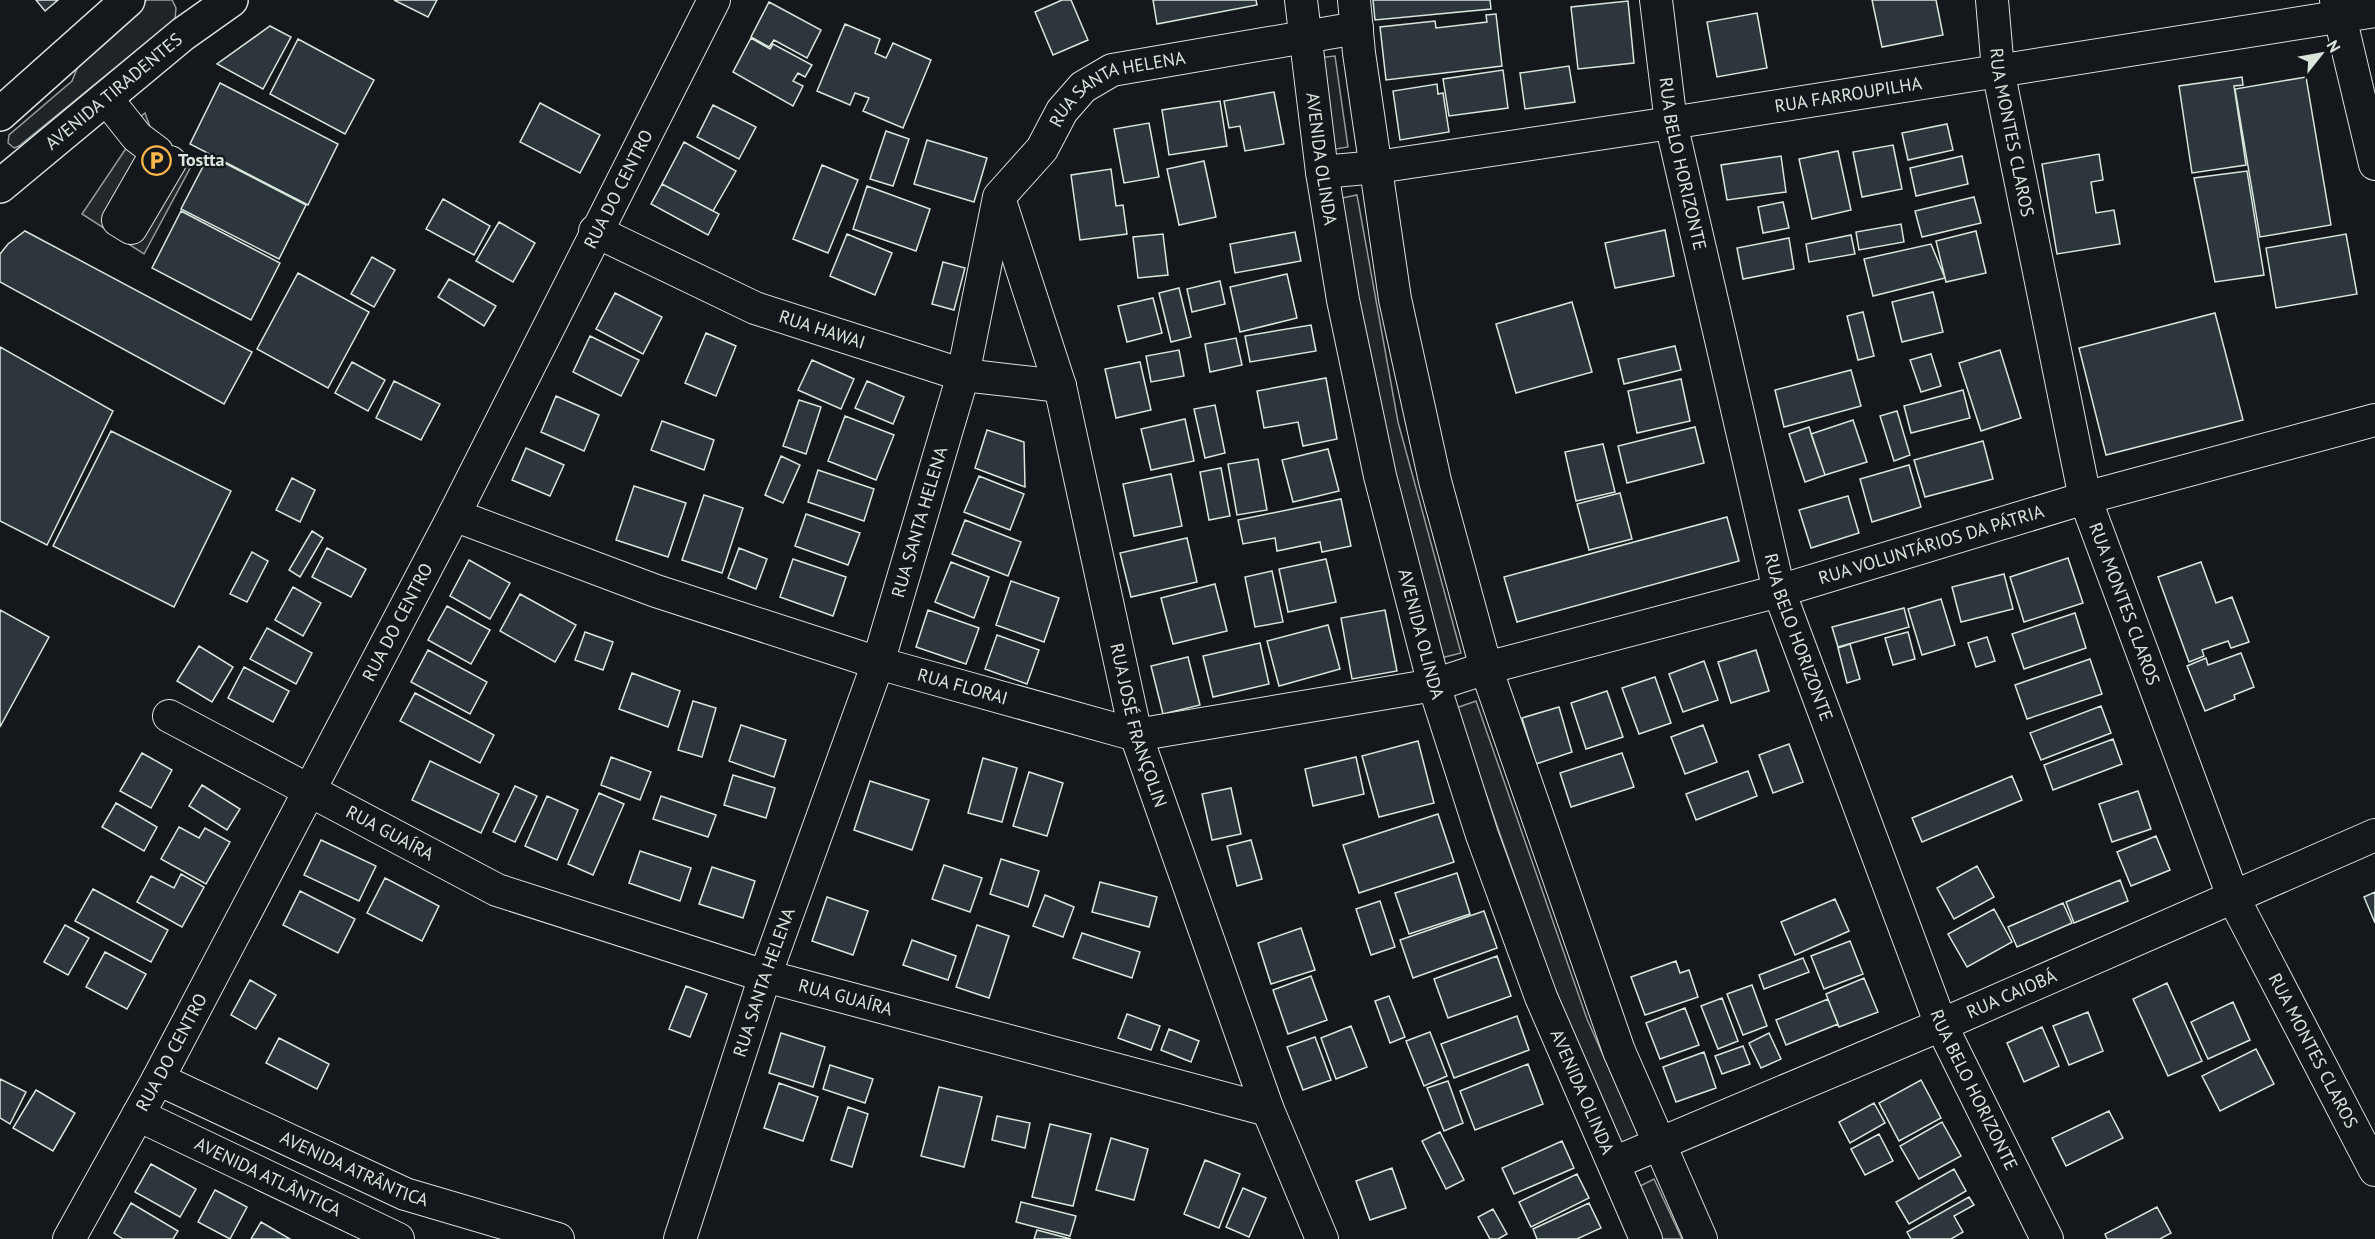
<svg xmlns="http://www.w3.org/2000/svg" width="2375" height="1239" viewBox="0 0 2375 1239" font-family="'PT Sans',sans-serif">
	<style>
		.green { fill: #202428; stroke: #939e99; stroke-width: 1.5 }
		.parking { fill: #24282b; stroke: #939e99; stroke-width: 1.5 }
		.building { fill: #2c363c; stroke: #d8e6dc; stroke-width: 1.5 }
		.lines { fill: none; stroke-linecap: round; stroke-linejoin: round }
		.minor-casing { stroke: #d8e6dc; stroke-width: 34 }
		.major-casing { stroke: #d8e6dc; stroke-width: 36 }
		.minor { stroke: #14181c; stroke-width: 32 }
		.major { stroke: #14181c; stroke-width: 33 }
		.labels { text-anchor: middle; stroke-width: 4.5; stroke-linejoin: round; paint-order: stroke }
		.street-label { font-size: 18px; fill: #d8e6dc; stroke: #14181c }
		.poi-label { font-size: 18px; font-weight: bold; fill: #d8e6dc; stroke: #14181c; text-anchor: start }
	</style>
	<rect width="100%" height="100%" fill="#14181c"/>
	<path class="green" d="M147 0H172L176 8 175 19 19 146 14 148 8 143 9 135 72 81 83 54Z
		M1335 56 1348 147 1330 150 1317 58Z
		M1357 195 1398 422 1461 653 1441 658 1380 426 1337 199Z
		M1476 701 1587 1019 1639 1136 1620 1145 1567 1026 1456 708Z
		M1654 1179 1682 1239H1660L1636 1188Z"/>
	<path class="parking" d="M145 113 153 135 195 159 144 254 82 214 129 144 121 132Z"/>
	<path class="building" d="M36 0H58L45 11Z
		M394 0H437L428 17Z
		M1062 0H1071L1088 40 1053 55 1035 12Z
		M1153 0H1256L1257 5 1157 24Z
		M1373 0H1490L1491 9 1375 20Z
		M1872 0H1936L1943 35 1882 47Z
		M1628 1 1634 63 1578 69 1571 7Z
		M769 2 821 30 807 58 774 40 769 47 751 37Z
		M1757 13 1767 68 1717 77 1707 22Z
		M1496 14 1502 66 1386 80 1380 27 1435 21 1436 28 1487 22 1486 15Z
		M845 24 880 39 875 53 886 58 893 43 931 60 903 128 863 111 869 98 855 93 850 105 817 91Z
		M270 26 291 37 263 89 217 64Z
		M751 38 770 49 773 44 812 65 805 77 798 73 793 81 803 86 793 106 733 72Z
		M298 39 374 80 345 134 270 94Z
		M1569 66 1575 102 1525 109 1520 73Z
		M1503 70 1508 108 1449 116 1443 79Z
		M2242 77 2243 85 2234 86 2246 165 2192 173 2179 86Z
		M2306 77 2331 225 2260 237 2235 89Z
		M220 83 338 144 308 205 190 144Z
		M1437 84 1438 94 1443 93 1449 132 1400 140 1393 91Z
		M1274 92 1284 144 1245 151 1240 126 1229 128 1224 101Z
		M1220 101 1227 146 1169 155 1162 110Z
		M540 103 600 135 580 173 520 142Z
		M713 105 756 127 739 159 697 137Z
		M1149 123 1159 177 1124 183 1114 129Z
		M1947 124 1953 150 1908 160 1902 133Z
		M886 131 909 139 893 186 870 179Z
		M927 140 987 158 974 202 914 184Z
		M684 142 736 171 713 211 662 184Z
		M1893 145 1902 189 1862 197 1853 152Z
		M1838 151 1851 210 1812 219 1799 159Z
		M2099 154 2103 180 2091 182 2096 213 2114 210 2120 244 2057 254 2042 164Z
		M209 155 306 205 279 259 181 209Z
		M1781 156 1786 192 1727 200 1721 165Z
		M1962 156 1968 184 1916 196 1910 168Z
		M1204 161 1216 217 1179 225 1167 169Z
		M822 165 858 180 828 253 793 239Z
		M1111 169 1116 206 1123 205 1127 234 1080 240 1071 175Z
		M2247 171 2264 275 2215 282 2194 178Z
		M662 184 719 214 708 235 651 204Z
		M867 186 930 209 916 251 853 229Z
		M1974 197 1981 223 1922 237 1915 211Z
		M443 199 490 226 474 255 426 229Z
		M1783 202 1789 228 1763 233 1758 207Z
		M181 211 280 263 251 320 152 268Z
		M499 222 535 243 513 282 476 261Z
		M1901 224 1904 242 1859 250 1856 232Z
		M1665 230 1674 276 1615 288 1605 243Z
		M25 231 252 352 224 404 0 282V254L8 244Z
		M1976 231 1986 273 1946 282 1936 241Z
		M1295 232 1301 261 1235 273 1230 244Z
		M847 234 892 253 875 295 830 276Z
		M1163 234 1168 275 1138 278 1133 237Z
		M2346 234 2357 294 2276 308 2266 248Z
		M1851 235 1855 254 1809 262 1806 244Z
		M1789 238 1794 269 1743 279 1737 248Z
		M1931 244 1945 278 1873 296 1864 259Z
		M372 257 395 270 374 307 351 294Z
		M943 262 965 268 954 310 932 304Z
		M298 273 369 312 328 388 257 349Z
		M1287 274 1297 318 1240 332 1230 287Z
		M449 279 496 306 484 326 438 297Z
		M1220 281 1225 304 1192 312 1187 289Z
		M1179 288 1191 337 1171 342 1159 293Z
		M1933 292 1943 332 1902 342 1892 302Z
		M615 293 662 317 643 354 596 329Z
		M1153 298 1162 333 1127 342 1118 306Z
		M1572 302 1592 372 1516 393 1496 324Z
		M1863 312 1874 356 1858 360 1847 316Z
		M2215 313 2243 420 2106 455 2079 348Z
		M1311 325 1316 351 1250 362 1245 336Z
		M706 333 736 346 716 396 685 383Z
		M590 336 639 360 621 396 573 372Z
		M1236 338 1242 365 1210 372 1205 344Z
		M1675 346 1681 370 1624 384 1618 359Z
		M0 347 113 411 47 545 0 521Z
		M1179 350 1184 376 1151 382 1146 356Z
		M2000 350 2021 418 1981 431 1959 363Z
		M1931 354 1941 386 1921 392 1910 360Z
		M812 360 854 379 841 409 798 390Z
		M352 362 385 380 368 411 335 393Z
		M1140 362 1151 410 1116 418 1105 369Z
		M1851 370 1861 406 1784 427 1775 390Z
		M1326 378 1337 439 1303 446 1298 422 1264 428 1257 391Z
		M1681 379 1690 421 1637 433 1628 391Z
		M394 381 440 404 421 440 376 418Z
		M867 381 904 397 893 424 855 408Z
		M1963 390 1970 418 1911 433 1904 406Z
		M556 396 599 415 584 451 541 432Z
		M799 400 821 407 806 454 783 446Z
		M1215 405 1225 453 1205 458 1194 409Z
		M1897 411 1910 455 1894 461 1880 416Z
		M845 416 894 435 876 480 828 461Z
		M1185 419 1194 461 1151 470 1141 429Z
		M1853 420 1867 462 1825 475 1811 434Z
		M662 421 714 440 704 470 651 450Z
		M1695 427 1704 463 1627 483 1618 446Z
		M1809 427 1825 475 1805 482 1789 434Z
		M987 430 1024 442 1025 487 975 468Z
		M111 431 231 491 174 607 53 546Z
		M1983 441 1993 479 1925 497 1914 460Z
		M1603 444 1615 492 1576 501 1565 452Z
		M526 448 564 465 550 496 512 480Z
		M1328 449 1339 491 1293 502 1282 460Z
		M781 456 800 465 783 503 765 495Z
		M1258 459 1267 510 1237 515 1228 464Z
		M1909 465 1921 507 1872 522 1860 479Z
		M1221 468 1230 516 1209 520 1200 472Z
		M818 470 874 489 864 521 808 502Z
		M1171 474 1182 526 1134 536 1123 484Z
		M979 476 1024 494 1010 530 964 512Z
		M292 478 315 490 300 522 276 510Z
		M634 486 686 503 668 557 616 540Z
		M1620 493 1632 539 1589 550 1577 504Z
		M704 495 743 508 722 573 682 560Z
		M1848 496 1859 533 1811 548 1799 510Z
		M1341 499 1351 546 1322 552 1320 542 1277 551 1275 538 1243 544 1238 520Z
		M806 514 860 533 848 565 795 546Z
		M1727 517 1739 561 1517 622 1504 577Z
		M965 520 1021 542 1008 576 952 554Z
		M312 531 323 538 300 577 289 570Z
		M1187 538 1197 582 1131 597 1120 553Z
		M327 548 366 569 351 597 312 577Z
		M739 548 767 559 756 589 728 578Z
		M252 552 268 561 247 602 230 594Z
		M2068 558 2083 603 2024 622 2010 577Z
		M793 559 846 577 833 616 780 597Z
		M1326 559 1336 602 1288 612 1279 569Z
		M469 560 510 583 490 619 450 596Z
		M951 562 989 577 974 618 935 602Z
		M2201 562 2216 603 2232 597 2249 642 2231 648 2228 641 2202 650 2204 656 2189 662 2158 577Z
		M1272 571 1283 622 1255 627 1245 577Z
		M2004 574 2013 609 1961 622 1952 587Z
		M1011 581 1059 598 1044 642 996 625Z
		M1215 584 1227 631 1173 644 1161 598Z
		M293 587 321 603 303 636 275 620Z
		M520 594 576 625 555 662 500 631Z
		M1941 599 1955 645 1922 655 1908 609Z
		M447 606 490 630 471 664 428 640Z
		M1904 608 1909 627 1838 647 1832 627Z
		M0 610 49 637 0 727Z
		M928 610 979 628 966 664 916 647Z
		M1385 610 1397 671 1352 679 1341 618Z
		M2075 613 2086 648 2024 669 2012 634Z
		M1328 625 1340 669 1279 686 1267 641Z
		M267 628 312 653 296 684 250 659Z
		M585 632 613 642 603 670 575 660Z
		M1908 632 1915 659 1893 665 1885 638Z
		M997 635 1039 650 1027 684 985 669Z
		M1987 637 1995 661 1976 667 1968 643Z
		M1260 643 1269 684 1213 697 1203 656Z
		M1850 644 1860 679 1847 683 1838 648Z
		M199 646 233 667 212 702 177 681Z
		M428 650 487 682 470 714 411 682Z
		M1756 650 1769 691 1731 703 1718 662Z
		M2241 653 2254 687 2234 695 2235 699 2205 711 2187 666 2206 658 2208 665Z
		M1188 657 1200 705 1163 714 1151 666Z
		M2090 659 2102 694 2027 719 2015 685Z
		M1704 661 1718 700 1683 712 1669 674Z
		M244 667 289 691 273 722 228 698Z
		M632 673 680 691 668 727 619 709Z
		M1655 677 1671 723 1639 734 1622 688Z
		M1607 691 1623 737 1586 749 1571 703Z
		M415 693 494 735 480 763 400 721Z
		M693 701 716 708 702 757 678 750Z
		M2101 706 2111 733 2041 760 2030 733Z
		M1559 707 1572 752 1536 764 1522 718Z
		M741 725 786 740 774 777 729 761Z
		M1703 725 1717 762 1685 774 1671 737Z
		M2113 739 2122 764 2053 790 2044 765Z
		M1418 741 1434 803 1379 817 1362 756Z
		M1789 744 1803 782 1773 793 1759 755Z
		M142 753 172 770 151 808 120 791Z
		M1622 753 1634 787 1571 807 1560 773Z
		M611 757 651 772 640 800 601 785Z
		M1356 757 1364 794 1313 806 1305 769Z
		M983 758 1017 768 1002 822 968 813Z
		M430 761 499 794 481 833 412 800Z
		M1748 771 1757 796 1696 820 1686 794Z
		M1029 772 1063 783 1047 836 1013 826Z
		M733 775 775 788 766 818 724 805Z
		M2012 776 2022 800 1922 842 1912 818Z
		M870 781 929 800 912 850 854 830Z
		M202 785 240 809 227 830 189 806Z
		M515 786 537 796 515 842 493 832Z
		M1231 788 1241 834 1212 840 1202 794Z
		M2138 791 2151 829 2112 842 2099 804Z
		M599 793 624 804 593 875 568 864Z
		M547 796 578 810 557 860 525 846Z
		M661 796 716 815 708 837 653 819Z
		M116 803 157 827 144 851 102 827Z
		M1438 814 1454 862 1359 893 1343 845Z
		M179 827 199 838 205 828 230 842 206 884 161 859Z
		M2156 836 2170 870 2131 886 2117 852Z
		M321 840 376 866 359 901 304 875Z
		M1251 840 1262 879 1237 886 1227 846Z
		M640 851 691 868 680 901 629 883Z
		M1001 859 1039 871 1028 907 990 894Z
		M944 865 982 878 970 912 932 899Z
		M1977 866 1994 897 1954 919 1937 888Z
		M712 867 755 881 743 918 699 904Z
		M1457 873 1470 914 1409 934 1395 893Z
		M181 874 204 887 182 927 137 902 151 876 174 888Z
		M385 878 439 906 422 941 367 913Z
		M2120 880 2128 901 2074 923 2066 902Z
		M1100 882 1157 897 1149 927 1092 912Z
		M93 889 168 930 151 962 75 921Z
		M300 891 355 919 338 953 283 925Z
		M2375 892V923L2364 897Z
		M1045 895 1074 907 1063 937 1033 926Z
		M827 897 868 911 853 955 812 941Z
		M1835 899 1849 931 1795 955 1781 922Z
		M1380 901 1395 947 1371 955 1356 909Z
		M2063 903 2072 923 2017 947 2008 927Z
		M1994 909 2012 942 1967 967 1948 934Z
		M1484 911 1497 948 1413 978 1400 940Z
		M65 925 89 938 68 975 44 962Z
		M977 925 1009 936 989 998 956 987Z
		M1301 928 1315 970 1271 984 1258 943Z
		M1082 933 1140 952 1132 978 1073 958Z
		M912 940 956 956 948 980 903 965Z
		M1850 941 1863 974 1824 989 1811 956Z
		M105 952 146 974 127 1009 86 987Z
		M1497 956 1511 996 1448 1018 1434 979Z
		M1803 958 1809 972 1764 989 1759 975Z
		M1676 961 1680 973 1689 970 1698 997 1645 1015 1631 977Z
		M1311 976 1327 1020 1288 1034 1273 990Z
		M1864 978 1878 1012 1839 1027 1826 994Z
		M250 980 276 995 256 1029 231 1015Z
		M2167 983 2202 1061 2168 1076 2133 999Z
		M1752 985 1767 1026 1743 1035 1727 994Z
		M686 986 707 994 690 1037 669 1029Z
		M1389 996 1405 1037 1390 1043 1375 1001Z
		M1722 998 1738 1041 1718 1049 1701 1006Z
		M1828 999 1838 1024 1786 1045 1776 1020Z
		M2233 1002 2250 1040 2208 1059 2191 1022Z
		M1685 1008 1699 1045 1660 1059 1646 1023Z
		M2088 1012 2103 1051 2069 1065 2053 1026Z
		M1127 1014 1160 1026 1151 1050 1118 1038Z
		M1517 1016 1529 1050 1454 1078 1441 1044Z
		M1351 1026 1367 1067 1336 1079 1321 1038Z
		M2042 1027 2059 1066 2024 1082 2007 1043Z
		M1169 1029 1199 1041 1191 1062 1161 1050Z
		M1430 1032 1447 1076 1424 1086 1406 1041Z
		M781 1033 825 1047 813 1087 769 1073Z
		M1769 1033 1781 1059 1761 1068 1749 1043Z
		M1315 1037 1331 1080 1303 1090 1287 1047Z
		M279 1038 329 1064 317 1089 266 1063Z
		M1743 1046 1750 1064 1722 1074 1715 1056Z
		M2256 1049 2274 1084 2220 1111 2202 1076Z
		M1704 1052 1716 1088 1676 1102 1663 1067Z
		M1528 1064 1543 1104 1475 1130 1460 1091Z
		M830 1065 873 1079 865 1103 823 1089Z
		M0 1079 26 1092 10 1124 0 1118Z
		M1921 1080 1941 1118 1899 1141 1879 1103Z
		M1448 1081 1463 1123 1444 1131 1427 1088Z
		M779 1083 818 1097 803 1141 764 1128Z
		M939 1087 982 1097 964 1167 921 1156Z
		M36 1090 75 1113 53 1151 13 1128Z
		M1874 1103 1885 1123 1850 1143 1839 1122Z
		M848 1107 868 1114 852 1167 831 1160Z
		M2109 1111 2123 1138 2066 1166 2052 1138Z
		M997 1116 1030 1123 1025 1148 992 1140Z
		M1942 1122 1961 1156 1919 1179 1900 1146Z
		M1050 1124 1091 1134 1073 1206 1032 1197Z
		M1440 1132 1464 1180 1446 1189 1422 1141Z
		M1879 1134 1893 1161 1865 1175 1851 1149Z
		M1111 1138 1148 1149 1134 1200 1096 1190Z
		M1562 1141 1574 1168 1514 1194 1502 1168Z
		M1205 1160 1240 1174 1219 1228 1184 1214Z
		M151 1164 196 1189 180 1217 135 1192Z
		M1392 1168 1406 1208 1370 1220 1356 1181Z
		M1954 1169 1966 1191 1909 1224 1896 1202Z
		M1577 1174 1589 1198 1531 1227 1519 1202Z
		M1243 1188 1266 1198 1249 1237 1226 1227Z
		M215 1190 247 1207 230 1239 198 1222Z
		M1969 1197 1974 1205 1954 1216 1963 1232 1951 1239H1911L1907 1232Z
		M1021 1202 1076 1216 1070 1236 1016 1222Z
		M131 1203 178 1231 173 1239H123L114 1233Z
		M1589 1203 1601 1228 1577 1239H1537L1533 1229Z
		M2157 1207 2171 1233 2160 1239H2107L2105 1234Z
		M1493 1209 1507 1234 1498 1239H1490L1478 1217Z
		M261 1222 290 1239H251Z
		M1037 1230 1071 1239H1034Z"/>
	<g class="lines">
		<defs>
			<g id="minor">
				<path id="s1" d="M1301 0 1322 172 1343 300 1380 476 1434 685 1482 835 1541 997 1646 1239"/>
				<path d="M1354 0 1359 53 1395 299 1435 481 1486 668 1619 1051 1701 1239"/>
				<path id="s2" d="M1656 0 1671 123 1779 591 1941 1025 2047 1239"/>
				<path id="s3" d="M1992 0 1998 70 2085 498 2234 899 2375 1170"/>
				<path d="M2336 0 2375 164"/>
				<path d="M106 98 137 137 157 152 118 220 131 228 170 162"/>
				<path id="s4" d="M1322 172 1377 167 1671 123 2375 11"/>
				<path id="s5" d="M999 198 1060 386 1136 735 1268 1110 1322 1239"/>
				<path id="s6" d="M595 231 755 308 963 375 1060 386"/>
				<path id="s7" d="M454 515 656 591 878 663 1136 735 1434 685 1486 668 1779 591 2085 498 2375 420"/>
				<path id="s8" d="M169 716 497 890 765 976 1268 1110"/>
				<path id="s9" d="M158 1079 405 1194 558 1239"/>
				<path id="s10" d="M138 1115 398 1239"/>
				<path id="s11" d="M1614 1163 1941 1025 2375 835"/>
				<path id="s12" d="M69 1239 158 1079 454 515 714 0"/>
				<path id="s13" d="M680 1239 765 976 878 663 963 375 999 197 1042 149 1062 111 1083 87 1112 70 1357 28"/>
			</g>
			<g id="major">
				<path d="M0 114 128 0"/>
				<path id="s14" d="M0 186 183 34 231 0"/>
			</g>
		</defs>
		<use href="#minor" class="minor-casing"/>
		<use href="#major" class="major-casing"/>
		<use href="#minor" class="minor"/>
		<use href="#major" class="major"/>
	</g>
	<defs>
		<symbol id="parking-ring" viewBox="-11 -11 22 22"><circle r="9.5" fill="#14181c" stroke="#ffb74d" stroke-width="1.5"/><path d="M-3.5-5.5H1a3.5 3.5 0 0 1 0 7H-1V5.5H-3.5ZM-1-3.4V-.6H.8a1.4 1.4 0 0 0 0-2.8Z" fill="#ffb74d"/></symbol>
	</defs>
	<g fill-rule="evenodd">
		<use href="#parking-ring" x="140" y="144" width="33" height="33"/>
	</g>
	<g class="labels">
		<g class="street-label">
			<text dy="6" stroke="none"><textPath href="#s14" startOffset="148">AVENIDA TIRADENTES</textPath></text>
			<text dy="6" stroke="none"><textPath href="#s4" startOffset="532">RUA FARROUPILHA</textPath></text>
			<text dy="6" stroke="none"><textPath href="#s13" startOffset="1260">RUA SANTA HELENA</textPath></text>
			<text dy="6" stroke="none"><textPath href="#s3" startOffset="134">RUA MONTES CLAROS</textPath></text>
			<text dy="6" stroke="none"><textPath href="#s1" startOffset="160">AVENIDA OLINDA</textPath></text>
			<text dy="6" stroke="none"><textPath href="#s2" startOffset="166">RUA BELO HORIZONTE</textPath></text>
			<text dy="6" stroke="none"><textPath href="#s12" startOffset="1185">RUA DO CENTRO</textPath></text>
			<text dy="6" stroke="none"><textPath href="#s6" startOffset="248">RUA HAWAI</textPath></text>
			<text dy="6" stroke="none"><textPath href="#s13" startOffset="756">RUA SANTA HELENA</textPath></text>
			<text dy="6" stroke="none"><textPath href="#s7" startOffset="1536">RUA VOLUNTÁRIOS DA PÁTRIA</textPath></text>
			<text dy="6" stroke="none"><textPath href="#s3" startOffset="620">RUA MONTES CLAROS</textPath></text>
			<text dy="6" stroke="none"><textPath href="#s12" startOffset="699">RUA DO CENTRO</textPath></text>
			<text dy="6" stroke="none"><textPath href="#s1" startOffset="646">AVENIDA OLINDA</textPath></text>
			<text dy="6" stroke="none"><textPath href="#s2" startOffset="654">RUA BELO HORIZONTE</textPath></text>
			<text dy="6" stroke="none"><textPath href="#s7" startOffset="537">RUA FLORAI</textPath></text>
			<text dy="6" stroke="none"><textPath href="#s5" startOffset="546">RUA JOSÉ FRANÇOLIN</textPath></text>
			<text dy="6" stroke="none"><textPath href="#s8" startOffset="250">RUA GUAÍRA</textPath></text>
			<text dy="6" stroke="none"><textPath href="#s13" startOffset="270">RUA SANTA HELENA</textPath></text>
			<text dy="6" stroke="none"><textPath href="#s11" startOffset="432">RUA CAIOBÁ</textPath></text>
			<text dy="6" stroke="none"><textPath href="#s8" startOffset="736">RUA GUAÍRA</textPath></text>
			<text dy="6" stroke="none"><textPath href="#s3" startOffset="1106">RUA MONTES CLAROS</textPath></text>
			<text dy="6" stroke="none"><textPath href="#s12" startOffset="213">RUA DO CENTRO</textPath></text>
			<text dy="6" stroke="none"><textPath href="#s2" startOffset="1140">RUA BELO HORIZONTE</textPath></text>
			<text dy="6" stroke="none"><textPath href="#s1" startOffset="1132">AVENIDA OLINDA</textPath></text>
			<text dy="6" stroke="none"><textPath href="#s9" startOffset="216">AVENIDA ATRÂNTICA</textPath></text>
			<text dy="6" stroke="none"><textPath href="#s10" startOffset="144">AVENIDA ATLÂNTICA</textPath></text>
		</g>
		<g class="poi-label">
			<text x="178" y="166">Tostta</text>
		</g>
	</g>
	<g transform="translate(2321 54) rotate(59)" stroke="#14181c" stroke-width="4.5" paint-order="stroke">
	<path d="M0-4.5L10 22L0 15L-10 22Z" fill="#d8e6dc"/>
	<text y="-9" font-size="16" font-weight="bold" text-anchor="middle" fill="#d8e6dc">N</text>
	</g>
</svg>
